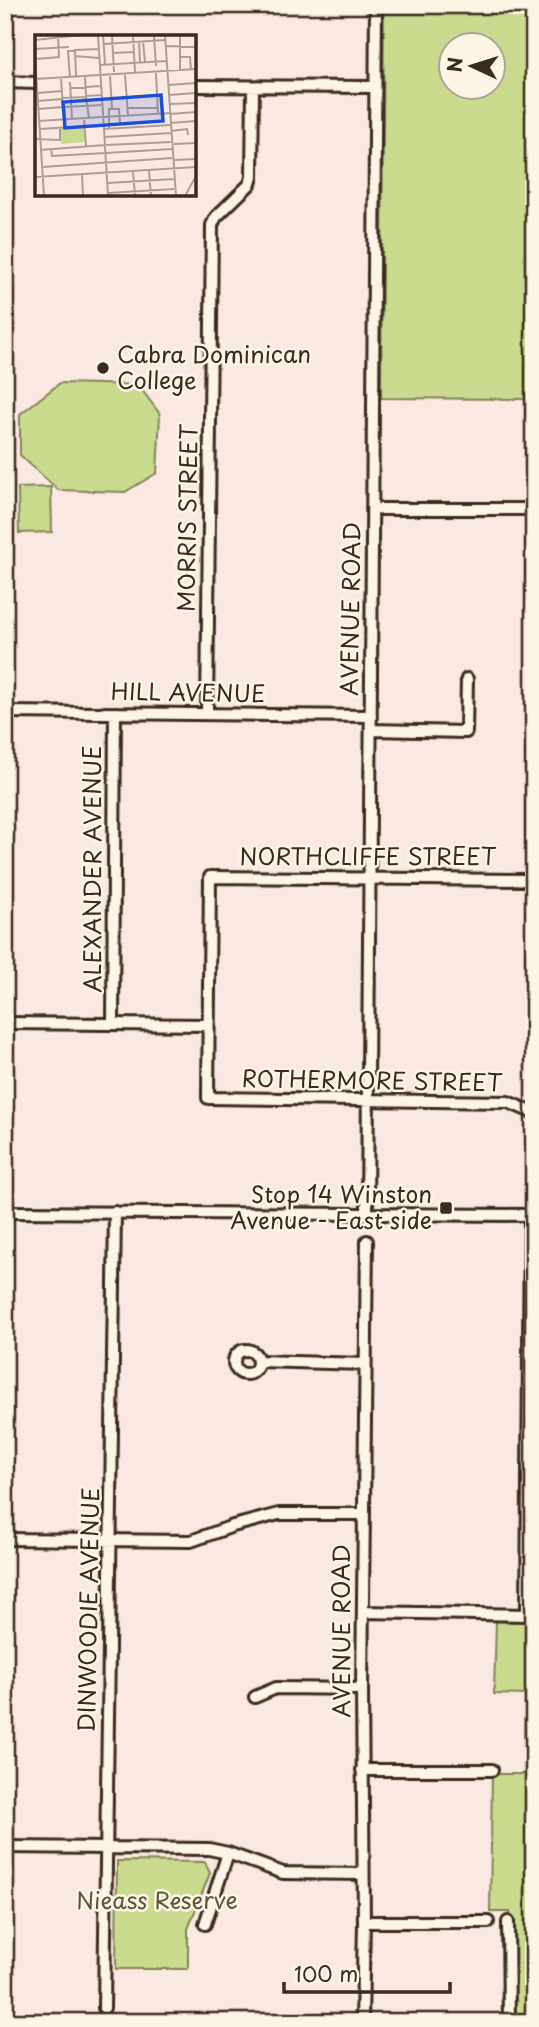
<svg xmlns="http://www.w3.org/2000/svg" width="539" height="2027" viewBox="0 0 539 2027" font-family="'Playpen Sans',sans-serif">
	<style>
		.park { fill: #cadb8f; stroke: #828256; stroke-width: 2; fill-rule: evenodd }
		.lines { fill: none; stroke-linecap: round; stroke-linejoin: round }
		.minor-casing { stroke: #3b2a1e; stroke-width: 16 }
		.minor { stroke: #fcf5e5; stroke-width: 10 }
		.poi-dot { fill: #3b2a1e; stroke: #fcf5e5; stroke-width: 2.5 }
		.labels { text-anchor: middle; stroke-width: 5; stroke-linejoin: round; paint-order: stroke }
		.poi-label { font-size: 23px; fill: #3b2a1e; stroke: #fcf5e5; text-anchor: start }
		.street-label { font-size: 23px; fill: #3b2a1e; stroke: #fcf5e5 }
		.park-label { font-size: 23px; fill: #5f563a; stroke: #fcf5e5 }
		.inset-road { fill: none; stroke: #ad9d94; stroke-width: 2 }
		.view { fill: #1d4ed8; fill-opacity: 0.15; stroke: #1d4ed8; stroke-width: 3.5 }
		.inset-edge { fill: none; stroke: #3b2a1e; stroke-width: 3.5 }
	</style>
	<rect width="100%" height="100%" fill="#f9e9e2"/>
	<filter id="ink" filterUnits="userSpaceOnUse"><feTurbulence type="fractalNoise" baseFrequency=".0143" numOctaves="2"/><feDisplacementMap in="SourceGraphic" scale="14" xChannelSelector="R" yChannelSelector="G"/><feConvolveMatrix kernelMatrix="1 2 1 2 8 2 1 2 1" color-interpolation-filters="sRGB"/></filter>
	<g filter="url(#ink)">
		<path class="park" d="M384 5H534V399L381 398ZM452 46H494V88H452Z
			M60 383 138 385 160 414 157 473 125 492 58 490 20 455V414Z
			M51 487 52 532 19 533 18 488Z
			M496 1621 534 1622V2022H510V1912H490L492 1774H524L525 1695 494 1694Z
			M117 1861 205 1862 210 1873 188 1929V1969H116Z"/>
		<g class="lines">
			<defs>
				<path id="minor" d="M5 82 37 83
					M194 86 375 87
					M373 509H528
					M5 712 371 716
					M207 714 212 225 216 217 250 184 252 177 253 87
					M371 730 466 732 467 679
					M525 880 210 877 208 1098 508 1102 534 1113
					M5 1023 208 1025
					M113 1024 115 713
					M5 1212 534 1215
					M367 1214 376 5
					M234 1362a12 12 0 1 1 24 0a12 12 0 1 1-24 0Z
					M258 1361 365 1364
					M5 1539 191 1541 233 1526 279 1514H363
					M363 1612 531 1615
					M527 1615 530 1215
					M255 1697 276 1688 362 1689
					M362 1770H492
					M5 1847 209 1849 228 1853 283 1873 363 1874
					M364 1922H488
					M508 1922 509 2022
					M205 1924 228 1853
					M104 2008 115 1212
					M362 2022 364 1922 362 1689 367 1241"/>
			</defs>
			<use href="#minor" class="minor-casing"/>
			<use href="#minor" class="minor"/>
		</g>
	</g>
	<g class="poi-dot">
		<circle cx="103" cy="368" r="7"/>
		<rect x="439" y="1201" width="14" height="14" rx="3.5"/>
	</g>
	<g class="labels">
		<g class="poi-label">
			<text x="117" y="363">Cabra Dominican<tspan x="117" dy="26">College</tspan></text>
			<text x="432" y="1203" text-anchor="end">Stop 14 Winston<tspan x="432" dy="26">Avenue - East side</tspan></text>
		</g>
		<g class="street-label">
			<text transform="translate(188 518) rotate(-89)" y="8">MORRIS STREET</text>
			<text transform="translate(351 609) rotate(-89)" y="8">AVENUE ROAD</text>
			<text transform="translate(188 693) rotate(1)" y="8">HILL AVENUE</text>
			<text x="368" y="865">NORTHCLIFFE STREET</text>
			<text transform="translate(93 869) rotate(-90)" y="8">ALEXANDER AVENUE</text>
			<text transform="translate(372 1081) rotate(1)" y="8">ROTHERMORE STREET</text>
			<text transform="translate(89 1610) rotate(-89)" y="8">DINWOODIE AVENUE</text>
			<text transform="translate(342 1631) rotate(-90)" y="8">AVENUE ROAD</text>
		</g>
		<g class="park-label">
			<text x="157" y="1909">Nieass Reserve</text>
		</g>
	</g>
	<g transform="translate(35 35)">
		<rect width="161" height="161" fill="#f9e9e2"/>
		<path d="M49 90 50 107 26 109 25 92Z" fill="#cadb8f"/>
		<path class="inset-road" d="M63 0 70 110M68 0 70 29M77 0 79 37M98 0 100 37M119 0 121 31M130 0 141 161M0 5 46 0M104 6 105 27M108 6 110 27M69 9 130 5M130 11 161 12M0 14 34 12M78 18 99 17M0 21 9 161M40 21 64 23M146 22H155L156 35M1 24 24 22 23 0M65 30 131 26M145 35V0M121 38 123 79M90 40 93 81M41 41 40 15 64 14M75 41 77 73M50 42 51 61 67 60M35 43 33 16H40M0 44 161 34M35 47 37 84M133 50 161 48M36 53 66 51M3 58 27 56M134 60 161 58M27 63 51 62 54 83M3 66 27 64M135 69 161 68M29 72 68 70M92 73H123M3 74 28 72 26 44M135 79 161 77M69 82 135 78M49 83 51 112M3 86 67 82M135 88 161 86M5 94 35 92M69 94 135 90M74 94V74H84L85 89M136 96 152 94 153 100M70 102 136 98M0 104 25 105V92M139 109 161 108M71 110 136 107M70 111 73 161M16 114 17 121 70 118M5 115 70 110M71 118 137 114M139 125 161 124M7 132 137 123M114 136 116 161M98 137 100 161M47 140 48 161M0 142 161 132M73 148 139 144M73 158 139 154M150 161 161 141"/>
		<path class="view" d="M126 60 128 86 30 93 28 67Z"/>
		<rect width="161" height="161" class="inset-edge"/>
	</g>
	<rect width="539" height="2027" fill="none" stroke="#fcf5e5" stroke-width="28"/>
	<rect x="14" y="14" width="511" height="1999" fill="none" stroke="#3b2a1e" stroke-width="2.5" filter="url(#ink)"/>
	<g transform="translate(472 66) rotate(274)"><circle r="33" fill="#fcf5e5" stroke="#afa495" stroke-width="2"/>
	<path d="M0-5L12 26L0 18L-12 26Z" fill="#3b2a1e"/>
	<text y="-10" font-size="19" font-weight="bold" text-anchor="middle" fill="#3b2a1e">N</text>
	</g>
	<path d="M284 1982v10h166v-10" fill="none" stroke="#3b2a1e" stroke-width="3.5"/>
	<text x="294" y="1982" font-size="21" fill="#3b2a1e" stroke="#fcf5e5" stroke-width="5" paint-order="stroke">100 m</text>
</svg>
